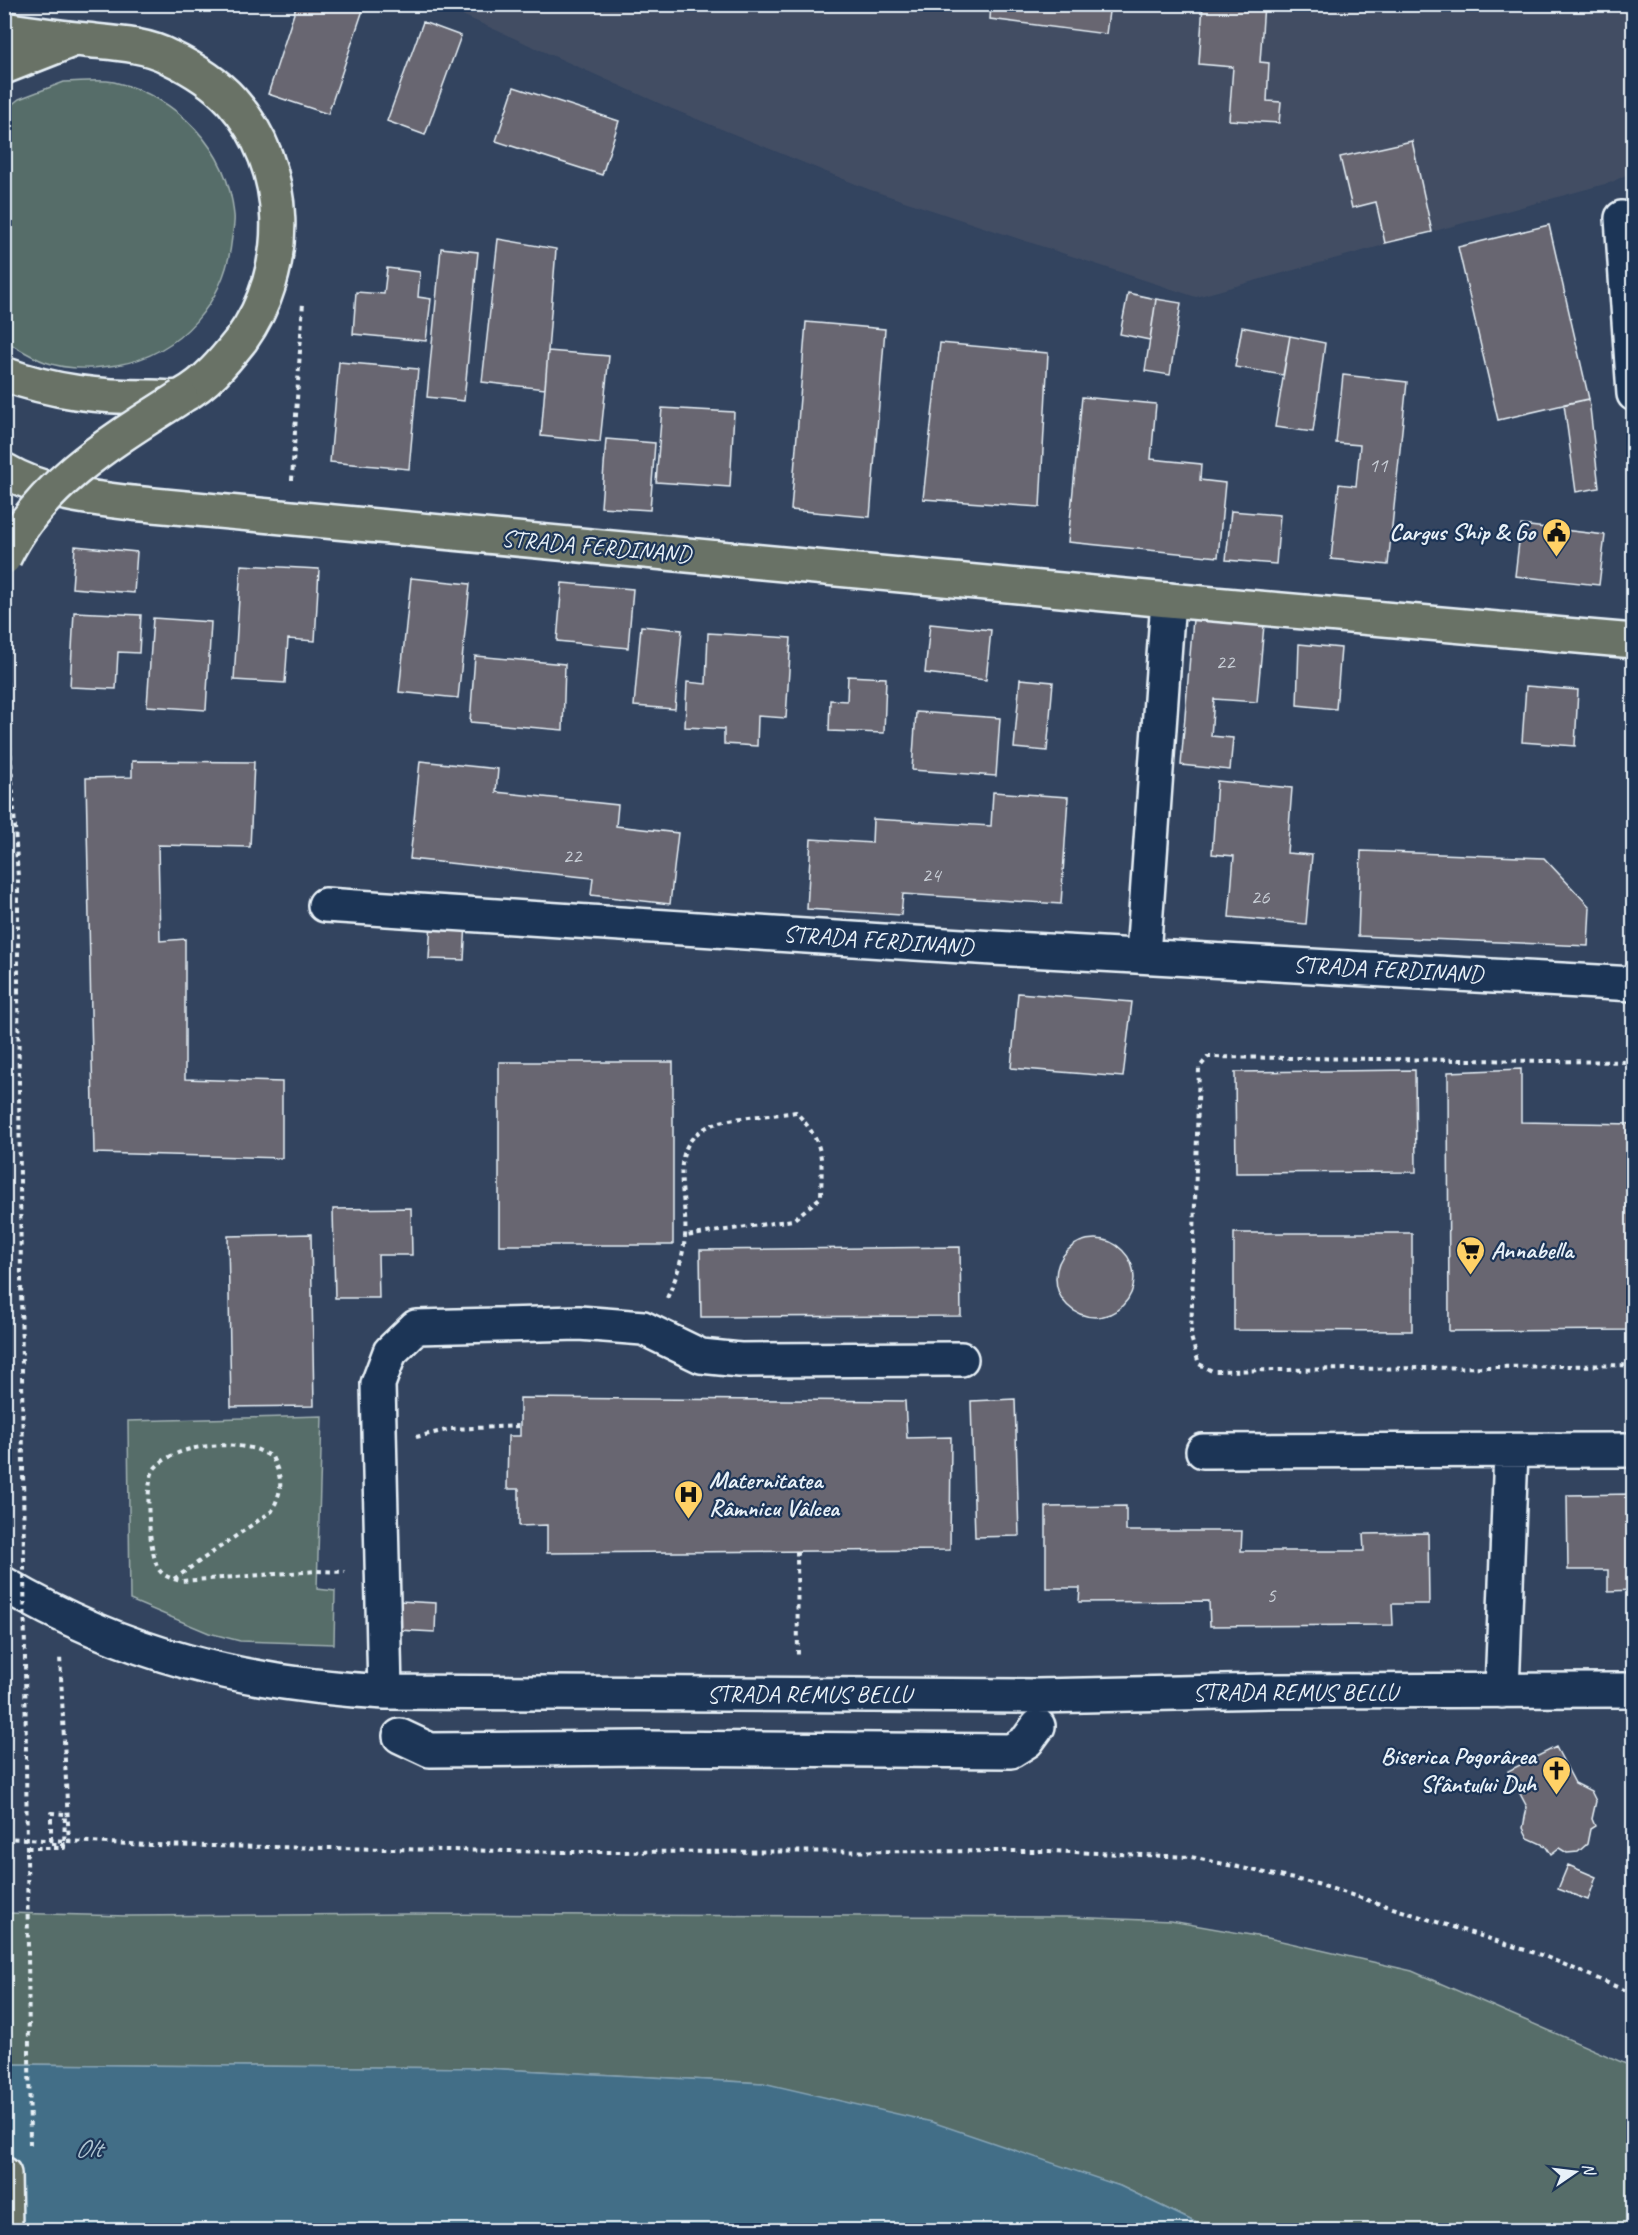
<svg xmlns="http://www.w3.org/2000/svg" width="1638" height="2235" viewBox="0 0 1638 2235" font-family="Caveat,sans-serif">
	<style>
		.built { fill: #434e64 }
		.green { fill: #566d69; stroke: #9fafb0; stroke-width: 1.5 }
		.water { fill: #426e87; stroke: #84a2b4; stroke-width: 1.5 }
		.building { fill: #676671; stroke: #e8f1f8; stroke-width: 1.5 }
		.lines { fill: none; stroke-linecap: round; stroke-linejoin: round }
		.minor-casing { stroke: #e8f1f8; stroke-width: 38 }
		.major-casing { stroke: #e8f1f8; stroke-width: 38 }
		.path { stroke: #e8f1f8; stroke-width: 4; stroke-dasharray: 4.5 4.5; stroke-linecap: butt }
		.minor { stroke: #1d3557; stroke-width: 33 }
		.major { stroke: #697266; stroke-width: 33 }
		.major-bridge-casing { stroke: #e8f1f8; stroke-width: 38; stroke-linecap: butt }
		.path-bridge { stroke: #e8f1f8; stroke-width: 4; stroke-dasharray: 4.5 4.5; stroke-linecap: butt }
		.major-bridge { stroke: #697266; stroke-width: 33 }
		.labels { text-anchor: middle; stroke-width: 4.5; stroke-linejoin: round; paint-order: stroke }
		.number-label { font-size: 21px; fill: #c8ced6 }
		.poi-label { font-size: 24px; font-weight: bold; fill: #e8f1f8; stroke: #1d3557; text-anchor: end }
		.street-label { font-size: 24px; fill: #e8f1f8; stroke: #1d3557 }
		.water-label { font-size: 26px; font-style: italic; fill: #aec3d0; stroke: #1d3557 }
	</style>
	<rect width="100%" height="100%" fill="#33445f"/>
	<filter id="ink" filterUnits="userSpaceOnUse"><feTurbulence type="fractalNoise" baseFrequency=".0167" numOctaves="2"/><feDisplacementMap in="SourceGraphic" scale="12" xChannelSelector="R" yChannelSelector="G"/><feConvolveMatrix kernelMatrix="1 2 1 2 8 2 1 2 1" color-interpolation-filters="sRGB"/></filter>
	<g filter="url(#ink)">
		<path class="built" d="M440 5H1633V171L1612 182 1196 297 868 189 670 108Z"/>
		<path class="green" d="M64 82C80 82 99 79 114 82 178 97 228 149 234 215 235 222 233 230 232 237 226 301 181 354 117 365 94 369 67 370 45 362 31 357 18 348 5 341V110L19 99Z
			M322 1416 317 1589 335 1591 334 1644 240 1641 209 1633 130 1600 128 1421Z
			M5 1913 128 1916 407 1914 1068 1917 1171 1921 1268 1938 1412 1971 1633 2067V2230H1211L1120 2186 763 2083 482 2068 5 2064Z"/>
		<path class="water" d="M5 2064 482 2068 763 2083 932 2122 1120 2186 1211 2230H5Z"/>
		<path class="building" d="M297 4H365L328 114 268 94Z
			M991 4H1110L1106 34 990 19Z
			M1203 4H1264L1260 62 1269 63 1267 101 1281 102 1279 123 1229 120 1233 67 1199 64Z
			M423 22 461 36 425 135 387 121Z
			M514 87 619 121 602 175 496 141Z
			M1412 141 1432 232 1385 243 1376 202 1352 208 1340 157Z
			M1549 225 1589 399 1498 420 1458 247Z
			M498 239 556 249 545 389 482 382Z
			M441 248 478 252 464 401 427 397Z
			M387 268 420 272 418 297 431 299 426 341 353 334 356 292 384 294Z
			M1128 293 1156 299 1150 340 1120 334Z
			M1156 299 1181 303 1170 375 1145 371Z
			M806 322 885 329 870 517 791 510Z
			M1242 327 1290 336 1283 375 1235 367Z
			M1290 336 1325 343 1313 432 1275 427Z
			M940 343 1048 353 1040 507 923 499Z
			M548 351 609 356 600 442 541 436Z
			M339 362 418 369 409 469 330 462Z
			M1343 375 1407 382 1388 565 1331 559 1339 484 1356 486 1360 445 1336 443Z
			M1082 397 1156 404 1151 459 1201 464 1200 480 1225 483 1218 557 1068 542Z
			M1589 399 1599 488 1576 492 1564 404Z
			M662 408 734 412 730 487 656 482Z
			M606 439 655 443 650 510 601 507Z
			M1231 511 1280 515 1276 564 1226 560Z
			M1521 525 1605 535 1599 585 1515 576Z
			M75 546 137 552 134 593 72 588Z
			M241 565 319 569 315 641 288 639 285 683 234 680Z
			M411 578 470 584 458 698 399 692Z
			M562 583 633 589 628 648 557 641Z
			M74 612 141 615 139 653 118 652 116 689 70 687Z
			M153 618 211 622 206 710 147 706Z
			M1193 619 1264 625 1257 702 1214 699 1211 736 1233 738 1230 770 1181 765Z
			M930 624 991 630 986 680 925 673Z
			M641 626 682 630 675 709 634 706Z
			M708 633 791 638 786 718 758 716 757 746 724 744V729L685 727 687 682 706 684Z
			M1299 644 1341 648 1336 709 1297 705Z
			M475 656 565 664 563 730 470 722Z
			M848 676 886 678 884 733 829 731 830 700 847 701Z
			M1020 679 1053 682 1047 751 1014 748Z
			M1526 686 1578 690 1575 746 1522 742Z
			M916 712 1000 718 996 776 912 770Z
			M132 761 254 762 250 847 158 845 160 941 185 939V1079L282 1082V1158L94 1153 86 778 132 777Z
			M420 761 498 769 496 792 618 805 616 826 678 833 670 904 591 895 593 878 410 859Z
			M1217 781 1292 788 1287 853 1312 855 1306 924 1229 917 1234 856 1212 854Z
			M993 792 1068 797 1061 904 903 894 901 915 807 909 811 839 872 843 873 819 991 826Z
			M1361 851 1544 858 1590 907 1588 946 1358 936Z
			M431 919 466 921 464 960 429 959Z
			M1018 993 1132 1002 1123 1077 1011 1068Z
			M499 1062H673V1245H499Z
			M1521 1069V1122L1634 1124V1330L1449 1331 1448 1072Z
			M1415 1070 1416 1172 1236 1173 1235 1072Z
			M411 1208 412 1255H378L379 1298H335L333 1209Z
			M1234 1233H1412V1331L1234 1330Z
			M311 1234 314 1406 231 1407 228 1236Z
			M1056 1278a39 39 0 1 1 78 0a39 39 0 1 1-78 0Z
			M960 1247 961 1316 701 1317 700 1250Z
			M520 1398 905 1401 907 1438 951 1437 950 1550 547 1553V1525L519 1526V1489H507L508 1436H520Z
			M1015 1399 1019 1536 975 1537 971 1401Z
			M1634 1494V1590L1608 1591V1570H1568L1567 1495Z
			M1126 1506V1531H1242L1241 1551H1364L1363 1534 1428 1533 1429 1604H1392L1393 1625 1210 1626 1209 1601 1079 1602 1080 1588H1046V1507Z
			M398 1601 436 1603 435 1632 397 1630Z
			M1556 1747 1575 1783 1591 1791 1596 1801 1592 1819 1595 1826 1590 1829 1587 1844 1578 1852 1567 1853 1559 1848 1551 1854 1546 1846 1528 1838 1523 1828 1527 1807 1508 1771Z
			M1568 1865 1596 1877 1588 1900 1558 1889Z"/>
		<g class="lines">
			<defs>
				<path id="minor" d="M1622 218 1634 394
					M325 905 993 948 1634 984
					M1143 955 1168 600
					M1203 1451 1634 1450
					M4 1584C124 1655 248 1685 385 1692L1038 1696 1269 1691 1634 1690
					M1502 1691 1511 1451
					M385 1692 378 1384 390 1352 416 1327 579 1323 643 1328 701 1356 740 1360 961 1359
					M400 1736 430 1750 642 1748 1011 1751 1027 1741 1038 1726"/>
				<path id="major" d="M4 29C31 33 58 37 85 40 113 43 145 44 169 57 192 68 215 82 232 101 291 167 292 270 241 340 225 360 206 384 182 396 174 399 160 397 151 397 99 397 53 392 4 374
					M4 67 70 41
					M4 470C43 493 88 498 132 503L1168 600 1634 641
					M4 2174 5 2230"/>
			</defs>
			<use href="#minor" class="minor-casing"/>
			<use href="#major" class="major-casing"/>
			<path class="path" d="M292 480 303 302
				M4 609 10 595
				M4 646 18 878V990
				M1634 1062 1208 1057 1199 1068 1191 1337 1199 1364 1212 1371 1634 1365
				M667 1298C676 1279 683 1258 685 1237 689 1196 662 1144 714 1124 736 1116 772 1116 796 1112 825 1144 822 1156 821 1197L793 1220 686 1236
				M416 1437 451 1429 520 1426
				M797 1551 798 1658
				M174 1579 272 1511C283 1488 283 1480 272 1457 265 1454 258 1449 251 1448 222 1442 176 1445 155 1468 143 1481 149 1558 160 1571 165 1577 173 1579 181 1581L317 1571 345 1572
				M4 1838 151 1845 566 1852 1049 1851 1191 1857 1317 1884 1544 1956 1634 1994
				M27 1848H64L65 1814 51 1813V1844H69L60 1656
				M27 1852 30 2148"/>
			<use href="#minor" class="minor"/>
			<use href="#major" class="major"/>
			<defs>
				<path id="major-bridge" d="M4 558C39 484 115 439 181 397"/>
			</defs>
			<use href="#major-bridge" class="major-bridge-casing"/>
			<path class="path-bridge" d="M18 990 27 1852"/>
			<use href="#major-bridge" class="major-bridge"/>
		</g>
	</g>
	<defs>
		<symbol id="civic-pin" viewBox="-11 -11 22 30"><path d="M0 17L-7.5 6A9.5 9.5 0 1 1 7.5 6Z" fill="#ffd166" stroke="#1d3557"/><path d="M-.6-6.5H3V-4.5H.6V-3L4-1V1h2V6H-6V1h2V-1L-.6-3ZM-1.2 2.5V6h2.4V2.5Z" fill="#111"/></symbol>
		<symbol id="supermarket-pin" viewBox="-11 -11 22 30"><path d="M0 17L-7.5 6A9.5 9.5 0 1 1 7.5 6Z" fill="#ffd166" stroke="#1d3557"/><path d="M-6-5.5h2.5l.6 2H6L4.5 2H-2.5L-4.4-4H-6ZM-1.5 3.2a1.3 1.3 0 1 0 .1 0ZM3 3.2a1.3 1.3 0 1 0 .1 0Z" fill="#111"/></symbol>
		<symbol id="hospital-pin" viewBox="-11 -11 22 30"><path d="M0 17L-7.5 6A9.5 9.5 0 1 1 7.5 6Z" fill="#ffd166" stroke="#1d3557"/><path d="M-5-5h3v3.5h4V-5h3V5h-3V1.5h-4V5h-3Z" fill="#111"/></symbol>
		<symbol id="church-pin" viewBox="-11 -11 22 30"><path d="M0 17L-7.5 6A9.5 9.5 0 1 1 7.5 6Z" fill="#ffd166" stroke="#1d3557"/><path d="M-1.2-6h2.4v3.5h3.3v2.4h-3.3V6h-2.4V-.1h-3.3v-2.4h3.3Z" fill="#111"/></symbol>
	</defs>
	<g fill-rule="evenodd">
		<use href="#civic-pin" x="1540" y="516" width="33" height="45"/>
		<use href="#supermarket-pin" x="1454" y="1234" width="33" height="45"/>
		<use href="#hospital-pin" x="672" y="1478" width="33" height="45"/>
		<use href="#church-pin" x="1540" y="1754" width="33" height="45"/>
	</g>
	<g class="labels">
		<g class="number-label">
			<text x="1378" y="472">11</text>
			<text x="1225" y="669">22</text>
			<text x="572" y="863">22</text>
			<text x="931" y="882">24</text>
			<text x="1260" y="904">26</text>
			<text x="1271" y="1602">5</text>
		</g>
		<g class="poi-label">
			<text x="1535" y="540">Cargus Ship &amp; Go</text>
			<text x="1491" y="1258" text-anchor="start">Annabella</text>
			<text x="709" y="1488" text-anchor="start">Maternitatea<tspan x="709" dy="28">Râmnicu Vâlcea</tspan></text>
			<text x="1536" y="1764">Biserica Pogorârea<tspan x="1536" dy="28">Sfântului Duh</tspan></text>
		</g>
		<g class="street-label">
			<text transform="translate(596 546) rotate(5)" y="8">STRADA FERDINAND</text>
			<text transform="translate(878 940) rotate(4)" y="8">STRADA FERDINAND</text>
			<text transform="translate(1388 969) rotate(3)" y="8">STRADA FERDINAND</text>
			<text x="1295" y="1700">STRADA REMUS BELLU</text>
			<text x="809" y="1702">STRADA REMUS BELLU</text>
		</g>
		<g class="water-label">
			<text x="88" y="2157">Olt</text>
		</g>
	</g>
	<rect width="1638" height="2235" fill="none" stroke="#1d3557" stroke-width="24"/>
	<rect x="12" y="12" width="1614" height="2211" fill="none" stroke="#e8f1f8" stroke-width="2" filter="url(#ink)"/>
	<g transform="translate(1575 2172) rotate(76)" stroke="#1d3557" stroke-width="4.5" paint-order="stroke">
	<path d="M0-4.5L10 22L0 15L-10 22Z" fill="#e8f1f8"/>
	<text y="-9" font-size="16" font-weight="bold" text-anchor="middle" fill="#e8f1f8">N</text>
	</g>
</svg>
